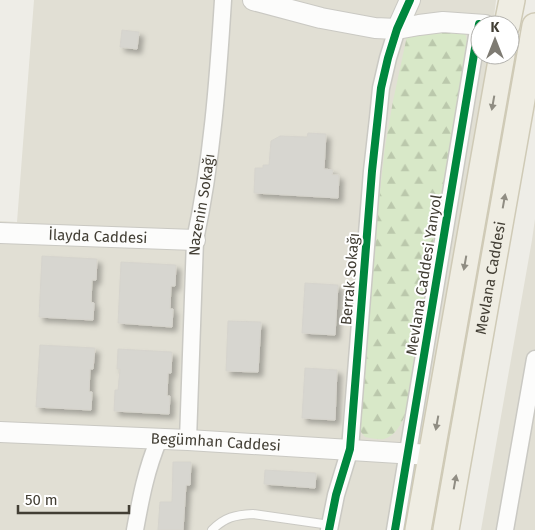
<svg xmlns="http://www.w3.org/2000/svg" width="535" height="530" viewBox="0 0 535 530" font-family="'Fira Sans',sans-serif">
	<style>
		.residential { fill: #e1dfd4 }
		.forest { fill: url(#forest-firs) }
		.building { fill: #d7d6d0; stroke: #d6d4cd; filter: url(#shadow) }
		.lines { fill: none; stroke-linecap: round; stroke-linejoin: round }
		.service-casing { stroke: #cac9c3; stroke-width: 10 }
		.minor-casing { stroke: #cac9c3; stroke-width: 19 }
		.tertiary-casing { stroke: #cac9c3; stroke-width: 22 }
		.primary-casing { stroke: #cfcab6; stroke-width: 28 }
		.service { stroke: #fcfcfb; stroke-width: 8 }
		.minor { stroke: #fcfcfb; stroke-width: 16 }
		.tertiary { stroke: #fcfcfb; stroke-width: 20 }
		.primary { stroke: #efede3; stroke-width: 25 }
		.cycleway-casing { stroke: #fff; stroke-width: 11 }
		.cycleway { stroke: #00873e; stroke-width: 8 }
		.oneway { fill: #908d83 }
		.labels { text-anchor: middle; stroke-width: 4; stroke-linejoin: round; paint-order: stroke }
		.street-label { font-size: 15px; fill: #423e34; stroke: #fff }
	</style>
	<defs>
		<pattern id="forest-firs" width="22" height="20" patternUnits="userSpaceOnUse" patternTransform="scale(1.25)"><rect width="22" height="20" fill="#d8e8c8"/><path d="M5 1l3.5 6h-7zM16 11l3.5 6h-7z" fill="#bbc8ac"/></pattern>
		<filter id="shadow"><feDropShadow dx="4.5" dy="4.5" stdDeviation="2.5" flood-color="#0004"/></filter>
	</defs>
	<rect width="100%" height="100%" fill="#eeede7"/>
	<path class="residential" d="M34 0H496L493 25H480V55H489L476 151 412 530H0V221L17 222Z
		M535 219V530H481L532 240Z"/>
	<path class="forest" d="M428 31 465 32 467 41 417 369C413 387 406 434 384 439 378 440 371 438 365 437L361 432 360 422 368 300 385 147 393 101 407 36Z"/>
	<path class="building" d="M122 30 139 32 137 49 120 47Z
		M308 133 326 134 324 169 333 170 332 175H339L338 198 254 193 255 168H263V165H269L271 141 280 136 307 137Z
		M42 256 97 259 96 280H92L91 302 94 303 93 320 39 317Z
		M121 262 176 265 175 286H171L170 309H173L172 327 118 323Z
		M305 283 338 285 335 335 302 333Z
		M228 321 261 322 258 372 226 371Z
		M40 345 95 348 93 369H90L89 392H92L91 410 36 407Z
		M118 349 172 352 171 373H168L167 396H170L169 414 114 411 115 390H118L120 369H117Z
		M305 368 337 370 335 420 302 418Z
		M173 462H191L190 485H186L183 530H158L160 502H172Z
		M265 470 316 473 315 488 264 484Z"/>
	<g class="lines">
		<defs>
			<path id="service" d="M212 530C225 517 235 515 253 514L330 525"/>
			<g id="minor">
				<path id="s1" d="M188 440 195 240C212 161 218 80 223 0"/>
				<path d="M135 530C141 497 146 470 159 439"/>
				<path d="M329 530 336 495 350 449 372 171 378 118 381 88 388 58 397 29"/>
				<path d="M395 530 479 24"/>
				<path d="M505 530 535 359"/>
			</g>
			<g id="tertiary">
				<path d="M253 0 321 18 375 28 397 29 419 25 443 22 485 25"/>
				<path d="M397 29 410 0"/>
				<path id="s2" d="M0 233 195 240"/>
				<path id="s3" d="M0 432 188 440 431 455"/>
			</g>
			<g id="primary">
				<path d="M507 25 512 0"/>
				<path d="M418 530 502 55"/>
				<path id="s4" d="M446 530 535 26"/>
			</g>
		</defs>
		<use href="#service" class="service-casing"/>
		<use href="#minor" class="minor-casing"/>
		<use href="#tertiary" class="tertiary-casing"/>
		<use href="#primary" class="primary-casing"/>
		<use href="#service" class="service"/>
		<use href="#minor" class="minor"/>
		<use href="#tertiary" class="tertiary"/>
		<use href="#primary" class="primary"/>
		<defs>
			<path id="cycleway" d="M329 530 336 495 350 449 372 171 381 88 388 58 397 29 410 0
				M395 530 479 24"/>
		</defs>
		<use href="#cycleway" class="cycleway-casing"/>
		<use href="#cycleway" class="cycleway"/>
	</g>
	<defs><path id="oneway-solid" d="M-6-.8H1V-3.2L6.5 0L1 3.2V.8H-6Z" transform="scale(1.25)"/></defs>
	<g class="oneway">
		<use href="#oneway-solid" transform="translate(493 103) rotate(100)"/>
		<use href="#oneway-solid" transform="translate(504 201) rotate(-80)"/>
		<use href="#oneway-solid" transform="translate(465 263) rotate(100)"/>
		<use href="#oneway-solid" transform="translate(437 423) rotate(100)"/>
		<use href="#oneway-solid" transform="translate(455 482) rotate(-80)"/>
	</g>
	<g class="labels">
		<g class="street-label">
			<text dy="5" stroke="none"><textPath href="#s1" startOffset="236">Nazenin Sokağı</textPath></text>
			<text dy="5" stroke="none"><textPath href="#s2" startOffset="98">İlayda Caddesi</textPath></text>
			<text transform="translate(424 275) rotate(-81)" y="5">Mevlana Caddesi Yanyol</text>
			<text dy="5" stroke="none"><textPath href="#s4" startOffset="256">Mevlana Caddesi</textPath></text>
			<text transform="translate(350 279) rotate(-85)" y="5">Berrak Sokağı</text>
			<text dy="5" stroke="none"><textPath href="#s3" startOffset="216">Begümhan Caddesi</textPath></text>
		</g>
	</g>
	<g transform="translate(495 40)"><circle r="24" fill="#ffffff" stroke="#b3b2ae"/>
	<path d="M0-4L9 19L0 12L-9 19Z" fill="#7e7b73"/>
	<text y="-8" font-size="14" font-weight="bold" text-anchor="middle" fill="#423e34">K</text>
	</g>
	<path d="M18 505v8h111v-8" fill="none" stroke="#423e34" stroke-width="2.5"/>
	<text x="25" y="505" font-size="15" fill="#423e34" stroke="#ffffff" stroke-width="4" paint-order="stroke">50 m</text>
</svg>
